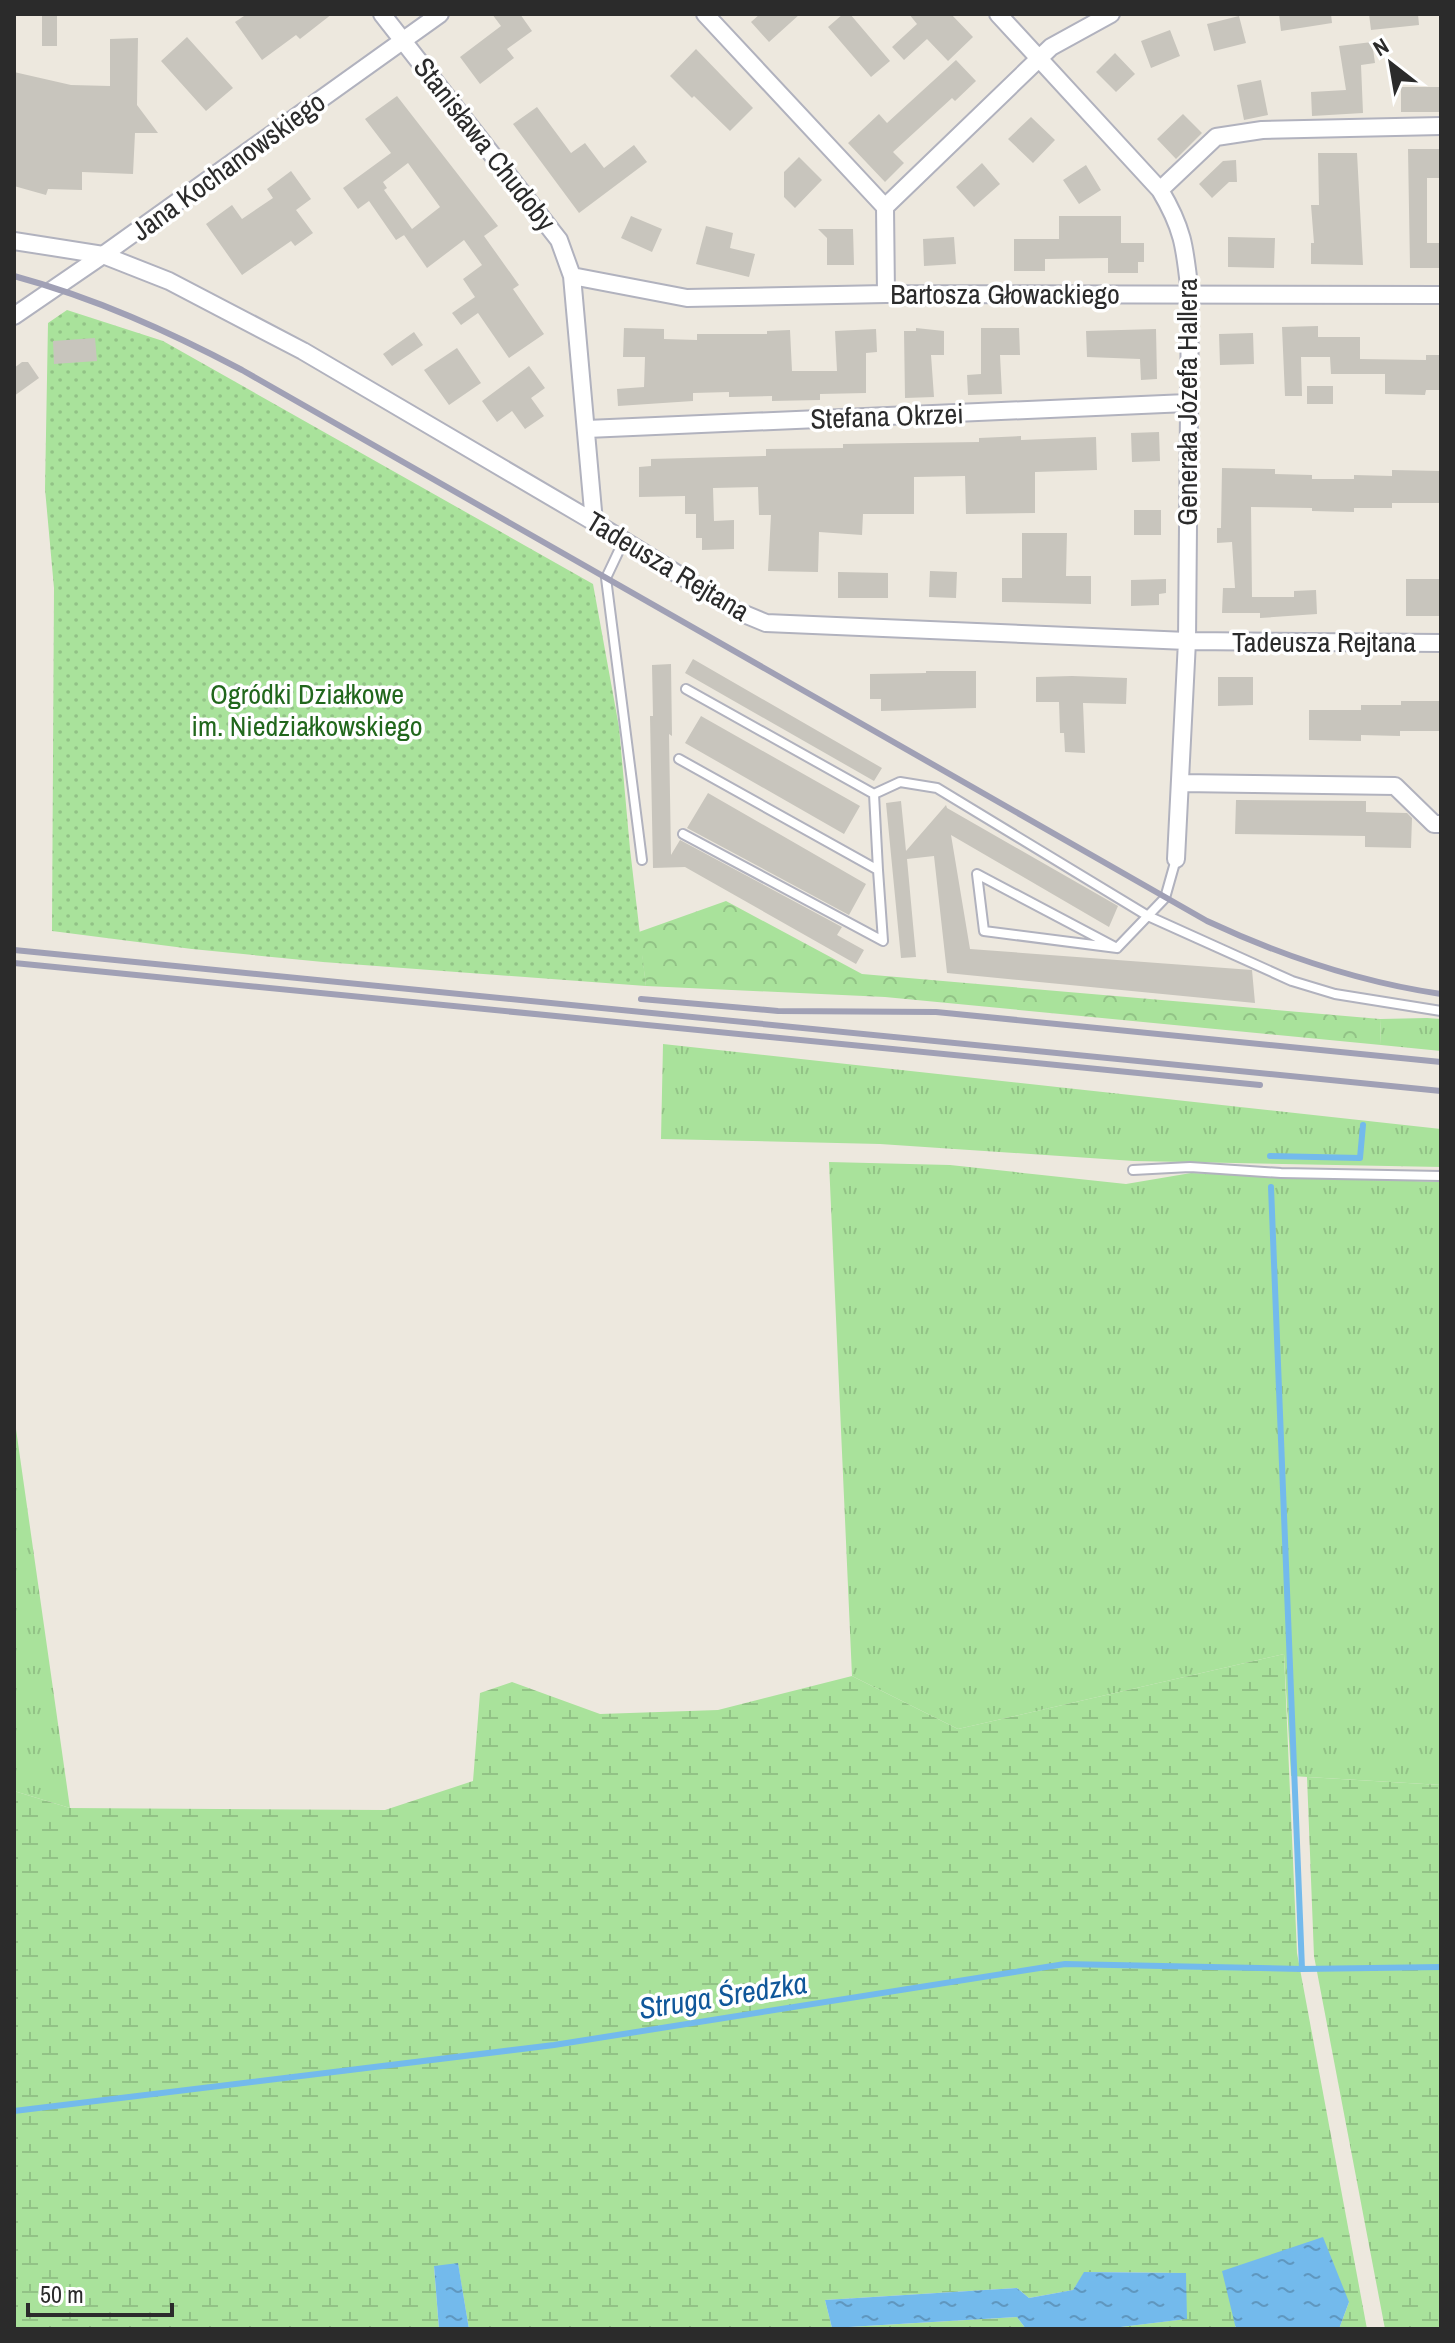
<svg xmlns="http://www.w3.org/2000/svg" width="1455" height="2343" viewBox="0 0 1455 2343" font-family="'Archivo Narrow',sans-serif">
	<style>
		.grass { fill: url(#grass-tufts) }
		.forest { fill: url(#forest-crowns) }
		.wetland { fill: url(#wetland-marsh) }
		.garden { fill: url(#garden-dots) }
		.water { fill: url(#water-ripples) }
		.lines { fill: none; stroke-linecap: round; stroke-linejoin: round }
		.stream { stroke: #73baec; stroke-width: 6 }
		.building { fill: #c8c5bd; fill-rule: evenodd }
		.lane-casing { stroke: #b1b2be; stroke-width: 12 }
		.street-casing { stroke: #b1b2be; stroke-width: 20 }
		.lane { stroke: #fff; stroke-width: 8 }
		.street { stroke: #fff; stroke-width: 16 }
		.rail { stroke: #a0a0b5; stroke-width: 6 }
		.labels { text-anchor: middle; stroke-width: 7; stroke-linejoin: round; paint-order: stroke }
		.street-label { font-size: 28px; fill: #2b2b2b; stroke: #fff }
		.park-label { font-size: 28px; fill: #21671c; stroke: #fff }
		.water-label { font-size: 30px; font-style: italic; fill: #10579a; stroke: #fff }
	</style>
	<defs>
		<pattern id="grass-tufts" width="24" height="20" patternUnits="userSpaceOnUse" patternTransform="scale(2)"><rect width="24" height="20" fill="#a9e29b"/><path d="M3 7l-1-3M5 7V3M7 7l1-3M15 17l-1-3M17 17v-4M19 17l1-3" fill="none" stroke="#92c286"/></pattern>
		<pattern id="forest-crowns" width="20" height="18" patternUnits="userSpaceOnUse" patternTransform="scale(2)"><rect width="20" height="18" fill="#a9e29b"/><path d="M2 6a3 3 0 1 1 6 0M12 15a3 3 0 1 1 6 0" fill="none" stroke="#92c286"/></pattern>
		<pattern id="wetland-marsh" width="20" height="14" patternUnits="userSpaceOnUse" patternTransform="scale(2)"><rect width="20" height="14" fill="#a9e29b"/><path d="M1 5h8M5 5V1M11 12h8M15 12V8" fill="none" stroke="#92c286"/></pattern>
		<pattern id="garden-dots" width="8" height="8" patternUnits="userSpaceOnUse" patternTransform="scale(2)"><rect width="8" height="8" fill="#a9e29b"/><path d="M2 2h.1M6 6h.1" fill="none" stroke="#92c286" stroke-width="1.8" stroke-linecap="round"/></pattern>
		<pattern id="water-ripples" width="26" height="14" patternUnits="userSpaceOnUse" patternTransform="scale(2)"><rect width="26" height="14" fill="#73baec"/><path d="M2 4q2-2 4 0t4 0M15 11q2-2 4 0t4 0" fill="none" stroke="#5f97bf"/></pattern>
	</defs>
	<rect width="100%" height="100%" fill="#ede8de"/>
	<path class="grass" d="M1427 1018 1441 1019V1051L1381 1045 1380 1019Z
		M663 1044 1441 1129V1167L1134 1161 880 1144 661 1139Z
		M829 1162 950 1165 1126 1184 1191 1173 1441 1182V1785L1291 1776 1284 1654 958 1729 852 1676Z
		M14 1415 70 1808 14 1791Z"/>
	<path class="forest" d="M726 901 862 974 1380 1019 1381 1045 885 997 646 986 642 955 636 933Z"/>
	<path class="wetland" d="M1284 1654 1297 1953 1367 2329H1339L1349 2302 1235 2326 1236 2329H1104L1186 2319 1185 2273 1085 2272 1073 2290 1029 2298 1017 2288 825 2300 832 2328 1017 2317 1026 2329H469L458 2264 434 2267 439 2329H14V1791L70 1808 385 1810 473 1781 480 1693 512 1682 600 1714 718 1710 852 1676 958 1729Z
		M1307 1777 1441 1785V2329H1385L1314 1956Z"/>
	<path class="garden" d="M67 310 163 341 593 584 619 727 630 849 646 986 323 962 192 949 52 931 54 588 45 489 48 323Z"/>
	<path class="water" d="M1323 2237 1349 2302 1339 2329H1236L1222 2271Z
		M458 2263 469 2329H439L434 2266Z
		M1084 2272 1186 2273 1187 2319 1104 2329H1026L1017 2317 832 2328 825 2300 1017 2288 1029 2298 1073 2290Z"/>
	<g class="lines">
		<path class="stream" d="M1270 1156 1360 1158 1363 1125
			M1271 1187 1302 1969
			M14 2111 554 2045 1065 1964 1302 1969 1441 1967"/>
	</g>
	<path class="building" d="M42 14H57V46H42Z
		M247 14H332L300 39 296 35 262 60 235 22Z
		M492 14H520L532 31 507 49 514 58 480 84 460 57 501 26Z
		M760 14H800L769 42 751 22Z
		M843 14H850L890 61 871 77 828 27Z
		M909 14H951L973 37 948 61 927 39 904 60 892 47 917 24Z
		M1279 14H1331L1332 23 1281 31Z
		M1369 14H1418L1419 25 1371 30Z
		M1239 16 1246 43 1214 51 1207 24Z
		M1170 30 1180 56 1151 68 1141 41Z
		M187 37 233 88 206 111 161 61Z
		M138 38 137 105 158 133H135L133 174 82 172V190L48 189 46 195 14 186V72L71 85 110 86V39Z
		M1372 42 1375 63 1361 65 1363 113 1312 116 1311 92 1346 90 1339 46Z
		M696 49 753 108 730 131 694 96 692 98 670 76Z
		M1115 53 1135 74 1116 92 1096 72Z
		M956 60 976 81 955 101 952 98 893 152 904 163 885 182 848 143 879 114 887 123Z
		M1261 80 1268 115 1244 120 1237 85Z
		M1401 87H1441V112H1401Z
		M397 96 498 226 484 236 519 285 513 289 544 334 509 358 478 313 461 325 452 313 475 297 463 279 482 265 464 240 427 268 404 235 409 232 396 240 369 201 358 209 343 188 391 153 365 119ZM408 163 440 207 412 229 384 190 387 188 383 182Z
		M537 107 571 153 585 143 604 168 634 145 647 162 579 213 513 124Z
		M1183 114 1202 133 1176 159 1157 139Z
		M1031 117 1055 140 1033 163 1008 139Z
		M1408 149H1441V178H1427V243H1441V268H1410Z
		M1318 153H1357L1363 265 1311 264V243H1314L1311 205H1319Z
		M799 157 822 180 795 208 784 197V172Z
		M1236 160 1237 182H1229L1212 198 1199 184 1223 161Z
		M982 163 1000 184 974 207 956 187Z
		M1086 165 1101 190 1079 204 1063 180Z
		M291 171 311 199 296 210 313 233 295 246 291 241 242 275 206 224 232 205 242 219 273 198 267 189Z
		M631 216 662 229 652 252 621 238Z
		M1059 216H1121V243H1144V262H1138V273H1108V258L1045 259V271H1014V239H1059Z
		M706 226 733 233 730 248 755 254 749 277 696 264Z
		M818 229H853L854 265H827V238Z
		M954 237 956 264 924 266 923 239Z
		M1228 237 1275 238 1274 268 1228 267Z
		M1318 326V337H1360V359L1426 360V355H1441V390H1426L1425 395 1385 394V374H1331L1330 357H1301L1302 396H1285L1282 327Z
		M624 328 664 329V339L697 340V334H767V331L790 330 792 371H837L835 331 876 329 877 352 866 353V393L820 394V400L772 401V396L729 397V392L693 393V401L618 406 617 389 644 387 645 357H623Z
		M916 328 944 331V355H931L934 397 905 398 904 331H916Z
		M981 328H1019L1020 355H1000L1002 394 968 395 967 375 981 374Z
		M1156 329 1157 379 1141 380 1140 359 1087 357 1086 331Z
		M414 332 423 345 392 366 383 354Z
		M1253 333 1254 364 1220 365 1219 334Z
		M95 338 97 361 54 364 53 341Z
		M457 348 481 383 449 405 424 370Z
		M22 362H28L39 378 14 396V368Z
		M529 366 545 388 531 398 544 416 525 429 512 411 497 422 482 401Z
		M1307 386H1333V404H1307Z
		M1159 432 1160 461 1132 462 1131 433Z
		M1021 436V440L1096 437 1097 470 1035 472V513L966 514 965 476 914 477V514H863L862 535 819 532 818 572 768 571 771 515H759L758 487 713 488 714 521 734 520V549L702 550V538H696V514H685V496L639 497V467L651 466V459L766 456V449L843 448V444L979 442V438Z
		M1222 468 1275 469V474L1312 475V479H1354V475L1392 476V470L1441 471V503H1392V508H1354V512L1312 511V508L1251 507 1252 597H1294V591L1316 590 1317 614 1260 618V613H1222L1223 588H1235L1232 542 1217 543V528H1221Z
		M1134 510H1161V535H1134Z
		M1022 533H1067L1066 576H1091V604L1002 602V578H1022Z
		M930 571 957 572 956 598 929 597Z
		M838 572 888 573V598H838Z
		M1166 579V593L1159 594V605L1131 606V580Z
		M1406 579H1441V616H1406Z
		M693 659 882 768 874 781 685 673Z
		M671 664 672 736 669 734 671 855 680 840 842 927 837 935 864 950 856 964 685 867 653 868 650 716H653L652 665Z
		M926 671H976V708L881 711V699H870V674L926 673Z
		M1072 676 1127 678 1126 704 1083 703 1085 753 1065 752 1064 733H1060L1059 702H1036V677Z
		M1218 677H1253V705L1218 706Z
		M1401 701H1441V731H1400V736L1361 735V741L1309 740V710H1361V705H1401Z
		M701 716 860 806 844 834 685 743Z
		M708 793 866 884 849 915 687 828Z
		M1236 800 1366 801V812L1407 813 1412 818 1411 848 1365 847V836L1235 834Z
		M901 801 906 851 946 805 947 808 1118 906 1109 927 951 835 970 949 1252 970 1255 1003 947 973 934 856 907 859 916 957 901 958 886 803Z"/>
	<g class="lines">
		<defs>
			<path id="lane" d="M624 540 606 578 642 860
				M686 689 874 794 900 782 937 788 1148 916 1292 981 1335 994 1441 1011
				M679 759 878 870 874 794
				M683 834 883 941 878 870
				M1117 948 984 931 977 874 1117 948 1165 898 1176 859
				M1133 1170 1190 1167 1281 1173 1441 1176"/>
			<path id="street" d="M382 14 559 240 572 276 594 522
				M705 14 885 207
				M998 14 1160 190C1184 230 1185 249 1190 295L1187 641 1176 859
				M1160 190 1216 137 1262 130 1441 126
				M14 241 103 255 169 281 303 351 594 522 737 611 766 623 1187 641 1441 643
				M572 276 687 298 886 294 1441 295
				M886 294 885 207 1051 47 1111 14
				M14 316 103 255 440 14
				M587 429 1187 403
				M1181 783 1395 786 1434 824H1441"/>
		</defs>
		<use href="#lane" class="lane-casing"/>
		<use href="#street" class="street-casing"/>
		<use href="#lane" class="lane"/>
		<use href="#street" class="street"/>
		<path class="rail" d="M14 276C95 298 168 331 242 370L1207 921C1282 956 1359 982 1441 994
			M14 950 1441 1091
			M14 963 1260 1085
			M641 999 778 1011 936 1012 1441 1062"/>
	</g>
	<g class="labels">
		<g class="street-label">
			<text transform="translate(485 144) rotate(52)" y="10">Stanisława Chudoby</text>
			<text transform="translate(228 166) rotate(-36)" y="10">Jana Kochanowskiego</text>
			<text x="1005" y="304">Bartosza Głowackiego</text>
			<text transform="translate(1187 402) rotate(-90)" y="10">Generała Józefa Hallera</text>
			<text transform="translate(887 416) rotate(-2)" y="10">Stefana Okrzei</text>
			<text transform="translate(668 566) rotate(31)" y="10">Tadeusza Rejtana</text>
			<text x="1324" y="652">Tadeusza Rejtana</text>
		</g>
		<g class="park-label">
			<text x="307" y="704">Ogródki Działkowe<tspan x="307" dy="32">im. Niedziałkowskiego</tspan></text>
		</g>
		<g class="water-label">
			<text transform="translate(723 1996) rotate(-9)" y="10">Struga Średzka</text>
		</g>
	</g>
	<rect width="1455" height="2343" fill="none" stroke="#2b2b2b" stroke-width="32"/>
	<g transform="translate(1391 64) rotate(329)" stroke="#ffffff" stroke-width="6" paint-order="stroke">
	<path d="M0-6L14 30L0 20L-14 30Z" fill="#2b2b2b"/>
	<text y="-12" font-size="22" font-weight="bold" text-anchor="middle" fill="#2b2b2b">N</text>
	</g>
	<path d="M28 2303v12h144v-12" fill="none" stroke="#2b2b2b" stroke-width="4"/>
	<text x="40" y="2303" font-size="24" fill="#2b2b2b" stroke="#ffffff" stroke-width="6" paint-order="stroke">50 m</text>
</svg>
